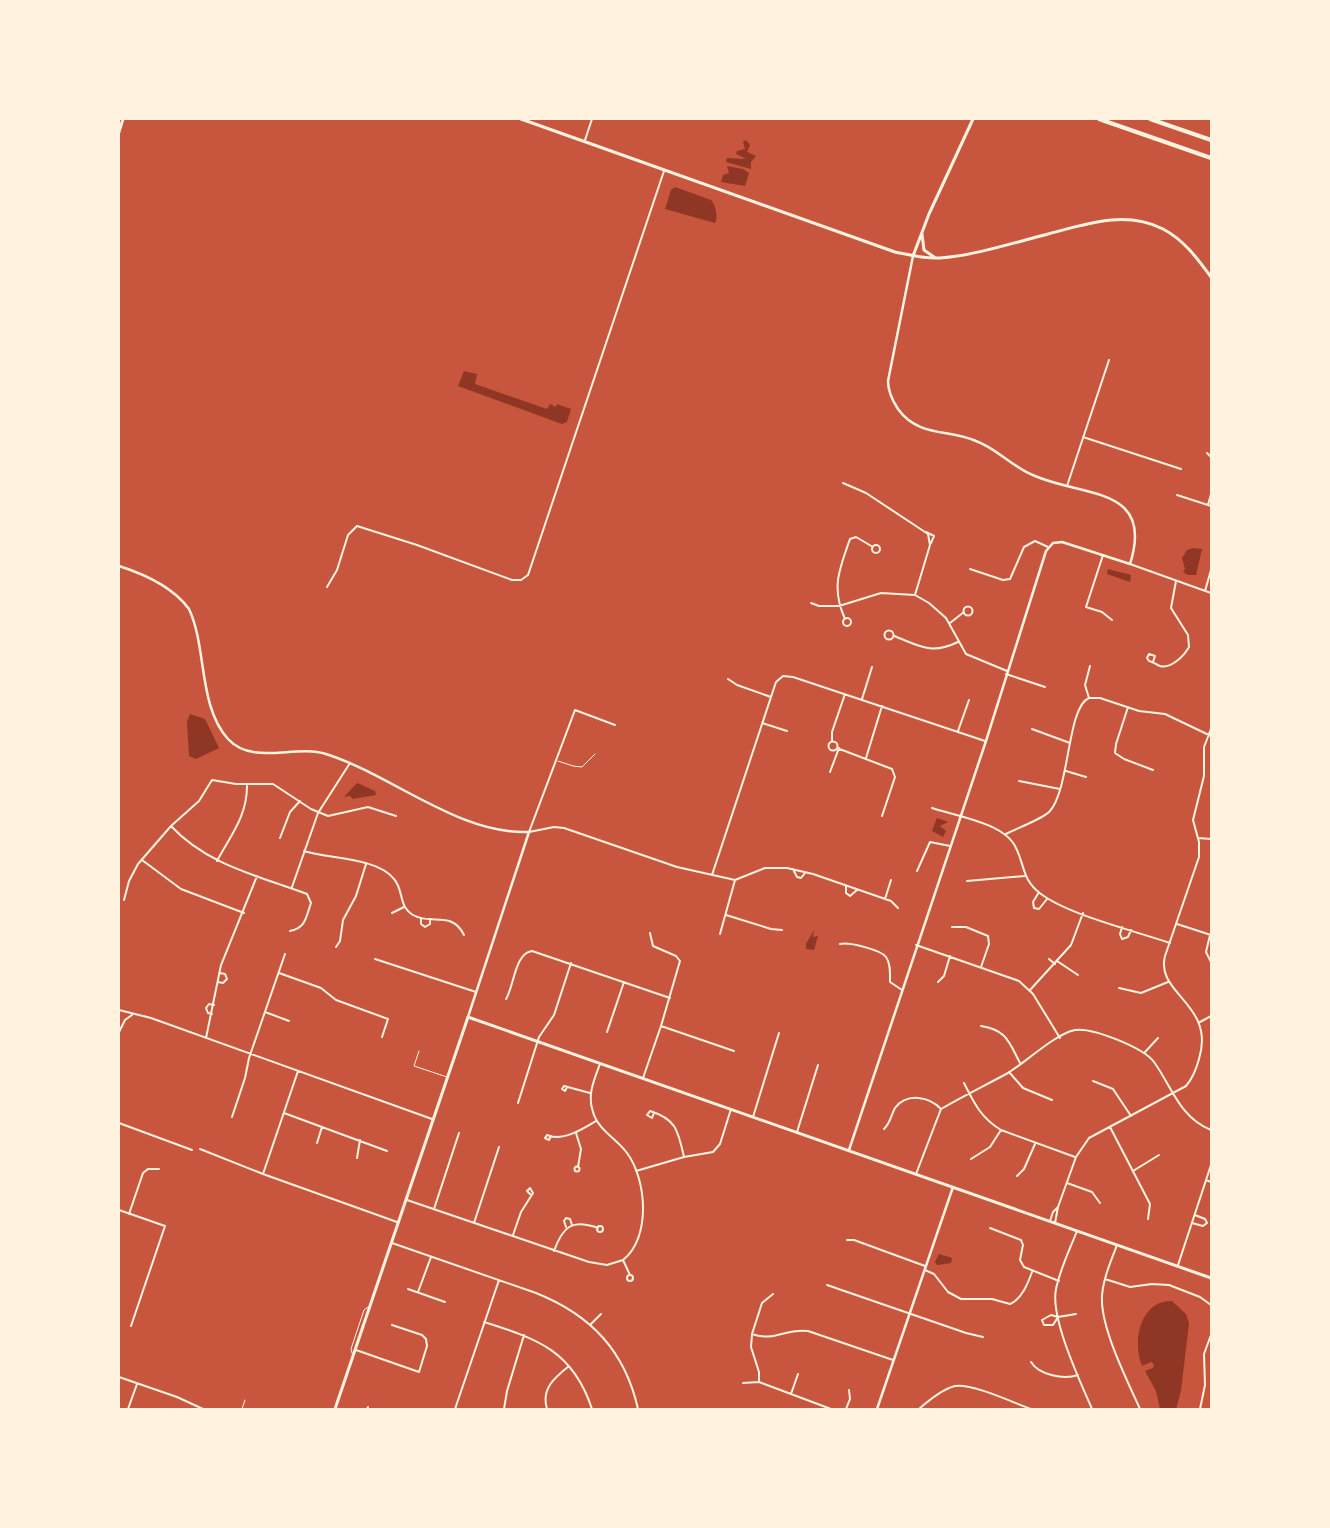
<svg xmlns="http://www.w3.org/2000/svg" width="1330" height="1528" viewBox="0 0 1330 1528" font-family="Rubik,sans-serif">
	<style>
		.water { fill: #8f3625 }
		.lines { fill: none; stroke-linecap: round; stroke-linejoin: round }
		.service { stroke: #fff3e0; stroke-width: 1 }
		.minor { stroke: #fff3e0; stroke-width: 2 }
		.tertiary { stroke: #fff3e0; stroke-width: 2.5 }
		.secondary { stroke: #fff3e0; stroke-width: 3 }
		.motorway { stroke: #fff3e0; stroke-width: 4 }
	</style>
	<rect width="100%" height="100%" fill="#c8553d"/>
	<path class="water" d="M746 140 750 145 747 152 756 156 751 162V169L726 162 727 158 746 159 736 154 737 151 745 149 743 142Z
		M727 166 743 169 749 173 745 186 721 182 723 175 729 173Z
		M675 187 711 200C716 205 718 218 715 223L665 209 671 190Z
		M464 371 477 374 475 384 547 409 550 404 556 407 557 404 571 409 567 422 562 424 458 386Z
		M1194 548 1202 549 1196 575H1188L1183 572 1185 569 1182 558 1187 550Z
		M1108 569 1131 575 1130 582 1107 574Z
		M190 714 205 719 219 748 196 759 189 756 187 721Z
		M357 783 375 791 376 795 353 799 350 796 344 797Z
		M937 818 948 822 940 826 946 831 943 837 932 831Z
		M814 930 813 937 818 936 814 950 806 949V944Z
		M939 1254 952 1258 951 1263 937 1265 935 1262Z
		M1172 1301 1186 1314 1189 1323 1181 1391 1176 1409H1160L1156 1391 1145 1371 1153 1368 1154 1364 1151 1362 1142 1366C1132 1342 1140 1300 1172 1301Z"/>
	<g class="lines">
		<path class="service" d="M558 761 573 766 582 767 595 754
			M419 1051 414 1066 447 1077
			M352 1353 351 1349 364 1310 368 1307
			M242 1409 245 1400"/>
		<path class="minor" d="M585 140 592 119
			M1083 437 1181 469
			M1207 453 1211 457
			M843 483 866 493 928 534 930 545 915 595
			M1067 486 1109 360
			M1177 495 1211 506
			M1208 505 1211 494
			M926 532 934 536 931 543
			M872 549a4 4 0 1 1 8 0a4 4 0 1 1-8 0Z
			M1103 555 1086 607 1102 612 1112 620
			M1130 564 1211 593
			M970 569 1003 580 1010 579 1024 547 1035 541 1048 547
			M327 587 337 570 348 535 357 526 417 545 512 580H521L528 575 664 171
			M1205 591 1211 570
			M811 603 819 606H839L881 593 915 595 929 603 946 618 966 654 1007 671
			M963.5 611a4.5 4.5 0 1 1 9 0a4.5 4.5 0 1 1-9 0Z
			M843 622a4 4 0 1 1 8 0a4 4 0 1 1-8 0Z
			M845 619C831 588 839 570 850 539L856 537 873 547
			M950 623 964 612
			M884.5 635a4.5 4.5 0 1 1 9 0a4.5 4.5 0 1 1-9 0Z
			M894 636C920 646 931 655 958 642
			M1153 662 1155 656 1149 654 1147 658 1149 661C1154 662 1155 664 1160 666 1171 669 1184 656 1189 647L1188 635 1171 608 1176 581
			M1006 674 1045 687
			M728 679 737 685 771 697
			M1089 698H1100L1139 711 1165 714 1211 736
			M1089 698 1085 685 1090 666
			M862 699 872 667
			M1128 707 1116 744 1115 753 1124 759 1153 770
			M762 723 787 731
			M1032 729 1070 743
			M958 731 969 700
			M832 741V732L845 694
			M828.5 746a4.5 4.5 0 1 1 9 0a4.5 4.5 0 1 1-9 0Z
			M837 748 892 769 895 777 882 816
			M866 758 882 706
			M1066 771 1086 777
			M830 772 839 748
			M1019 781 1060 789
			M932 808C956 816 1005 823 1016 848 1025 866 1022 880 1041 894 1069 915 1135 931 1170 943
			M171 826C207 865 259 876 307 894L311 903C306 917 306 928 290 931
			M529 832 554 827 564 828 677 867 735 880 765 868H787L813 874 891 901 898 908
			M529 832 575 710 615 725
			M1006 834C1017 828 1043 819 1050 811 1070 788 1067 707 1089 698
			M280 838 290 812 300 801
			M1198 838 1211 839
			M304 851C328 859 377 857 394 879 404 890 398 906 413 915 432 926 452 910 464 935
			M142 860 181 889 244 913
			M217 861C231 835 247 816 247 786
			M793 869 797 877 801 878 805 873
			M917 871 930 842 950 846
			M712 875 776 682 783 676 793 677 985 741
			M967 881 1025 876
			M846 886V893L850 896 857 890
			M292 887 318 813 350 763
			M1039 892 1033 902 1034 908 1039 909 1047 899
			M885 899 891 880
			M124 900 129 881 138 864 171 826 199 801 212 780 236 784H273L311 809 328 816 368 807 396 816
			M392 913 404 907
			M726 915 771 929 782 930
			M421 918V924L425 927 430 924V919
			M1177 924 1211 935
			M952 927H966L988 936 989 944 981 967
			M1122 927 1120 934 1122 939 1128 937 1131 930
			M720 934 735 880
			M1210 935 1206 952 1211 962
			M840 944C850 942 881 950 886 957 891 964 890 974 890 982L902 990
			M916 945 1019 981 1033 994 1060 1038
			M336 947 340 941 343 920 356 896 366 864
			M375 959 476 992
			M1049 959 1055 964
			M1057 961 1078 975
			M279 973 321 988 336 1000 388 1019 382 1037
			M218 982 223 983 227 979 225 974 220 973
			M938 982 944 976 950 956
			M1119 988 1141 993 1168 982
			M1030 990 1071 945 1083 913
			M506 999C514 986 515 953 532 951L670 998
			M119 1010 151 1018 432 1119
			M265 1012 289 1021
			M212 1014 208 1013 206 1008 209 1004 214 1005
			M1200 1022 1211 1016
			M661 1026 734 1051
			M981 1026C1007 1030 1009 1042 1020 1063
			M119 1032 125 1020 132 1015
			M607 1032 624 982
			M206 1038 221 965 257 876
			M1145 1052 1158 1038
			M600 1064C594 1080 587 1095 593 1112 598 1130 617 1139 627 1153 647 1180 651 1238 623 1260L630 1275
			M1009 1072 1023 1088 1052 1100
			M643 1078 661 1026 680 961 676 956 653 946 650 933
			M1093 1081 1113 1089 1131 1116
			M964 1083C974 1103 981 1118 1001 1130L1075 1157
			M567 1087 565 1091 562 1089 564 1086 590 1093
			M518 1103 539 1037 554 1015 571 963
			M284 1113 387 1151
			M654 1113 652 1118 647 1115 650 1111C676 1119 678 1130 684 1157
			M232 1117 245 1078 249 1058 285 954
			M753 1117 779 1033
			M119 1123 192 1150
			M1110 1127 1150 1204 1148 1219
			M884 1129C891 1122 891 1115 895 1108 907 1092 930 1097 941 1109
			M797 1132 818 1065
			M576 1133 581 1149 578 1167
			M551 1136 549 1140 545 1138 547 1135C562 1142 583 1129 596 1121
			M317 1143 322 1127
			M200 1149 263 1174 397 1222
			M357 1158 360 1140
			M971 1159 990 1147 1001 1130
			M574.5 1169a2.5 2.5 0 1 1 5 0a2.5 2.5 0 1 1-5 0Z
			M636 1171 684 1157 713 1152 720 1144 731 1109
			M1133 1171 1159 1155
			M263 1174 298 1071
			M916 1174 941 1109C963 1096 986 1085 1008 1073 1026 1062 1055 1034 1075 1030 1092 1027 1144 1048 1154 1062 1172 1087 1180 1118 1211 1130
			M1017 1176 1024 1169 1035 1144
			M1206 1180 1211 1182
			M1067 1183 1092 1192 1100 1203
			M407 1200 589 1262 607 1265 623 1260
			M1058 1207 1076 1157 1089 1138 1186 1086C1193 1078 1196 1070 1199 1059 1216 1004 1155 994 1165 956L1199 857V842L1193 820 1204 776V747L1211 729
			M434 1209 459 1133
			M119 1210 165 1226 131 1326
			M129 1214 143 1173 148 1169H159
			M1050 1221 1053 1212 1058 1207 1055 1223
			M474 1223 499 1147
			M1192 1223 1203 1226 1207 1223 1205 1219 1195 1215
			M597 1229a3 3 0 1 1 6 0a3 3 0 1 1-6 0Z
			M566 1227 564 1221 566 1218 570 1219 572 1225
			M990 1228 1021 1240 1023 1245 1020 1260 1024 1267 1059 1281
			M1077 1231C1070 1249 1060 1269 1056 1289 1050 1318 1080 1381 1092 1409
			M513 1235 521 1212 533 1193 530 1188 527 1191 530 1194
			M847 1240H854L925 1266
			M392 1243 536 1293C591 1315 625 1351 638 1409
			M1117 1245C1111 1261 1103 1279 1102 1296 1100 1327 1127 1380 1140 1409
			M554 1251C563 1226 572 1219 598 1228
			M1178 1265 1211 1165
			M925 1270 934 1274 948 1292 961 1299H992L1010 1304C1022 1299 1028 1283 1032 1272
			M627 1278a3 3 0 1 1 6 0a3 3 0 1 1-6 0Z
			M1105 1279 1130 1287 1152 1284 1169 1285 1200 1297 1211 1305
			M827 1285 966 1333 983 1337
			M408 1289 445 1302
			M418 1292 431 1257
			M1051 1315 1058 1317 1053 1325H1044L1042 1320Z
			M1058 1317 1076 1314
			M484 1322C538 1339 573 1351 592 1409
			M591 1324 601 1314
			M752 1334C775 1342 785 1328 808 1331L893 1360
			M356 1350 419 1372 427 1346 426 1339 422 1335 392 1325
			M1031 1362C1039 1375 1064 1380 1078 1375
			M119 1377 177 1397 203 1409
			M759 1382V1372L751 1347 752 1334 762 1303 773 1294
			M743 1383 759 1382 831 1409
			M791 1394 798 1374
			M128 1409 137 1384
			M367 1409 368 1407
			M455 1409 499 1280
			M504 1409 507 1391 524 1335
			M547 1409C541 1389 554 1378 569 1366
			M661 1409H662
			M846 1409 850 1399 849 1390
			M919 1409C928 1401 943 1389 955 1386 972 1383 1014 1403 1031 1409
			M1200 1409 1205 1385 1204 1354 1211 1335"/>
		<path class="tertiary" d="M119 566C144 574 173 587 189 609 207 647 198 706 228 739 253 766 295 744 326 754 392 775 459 835 529 832L468 1017
			M849 1150 986 741 1046 551 1053 543 1062 542 1130 564C1155 486 1083 497 1035 476 1013 468 998 449 976 441 948 429 918 437 898 409 892 400 888 391 888 381L913 256
			M877 1409 953 1187"/>
		<path class="secondary" d="M521 119 895 252C910 255 925 259 940 258 976 255 1013 243 1048 234 1086 224 1125 210 1163 229 1184 240 1197 258 1211 277
			M119 132 123 119
			M922 234 924 250 934 257
			M913 256 929 214 973 119
			M335 1409 468 1017 1211 1278"/>
		<path class="motorway" d="M1099 119 1211 158
			M1150 119 1211 140"/>
	</g>
	<rect width="1330" height="1528" fill="none" stroke="#fff3e0" stroke-width="240"/>
</svg>
